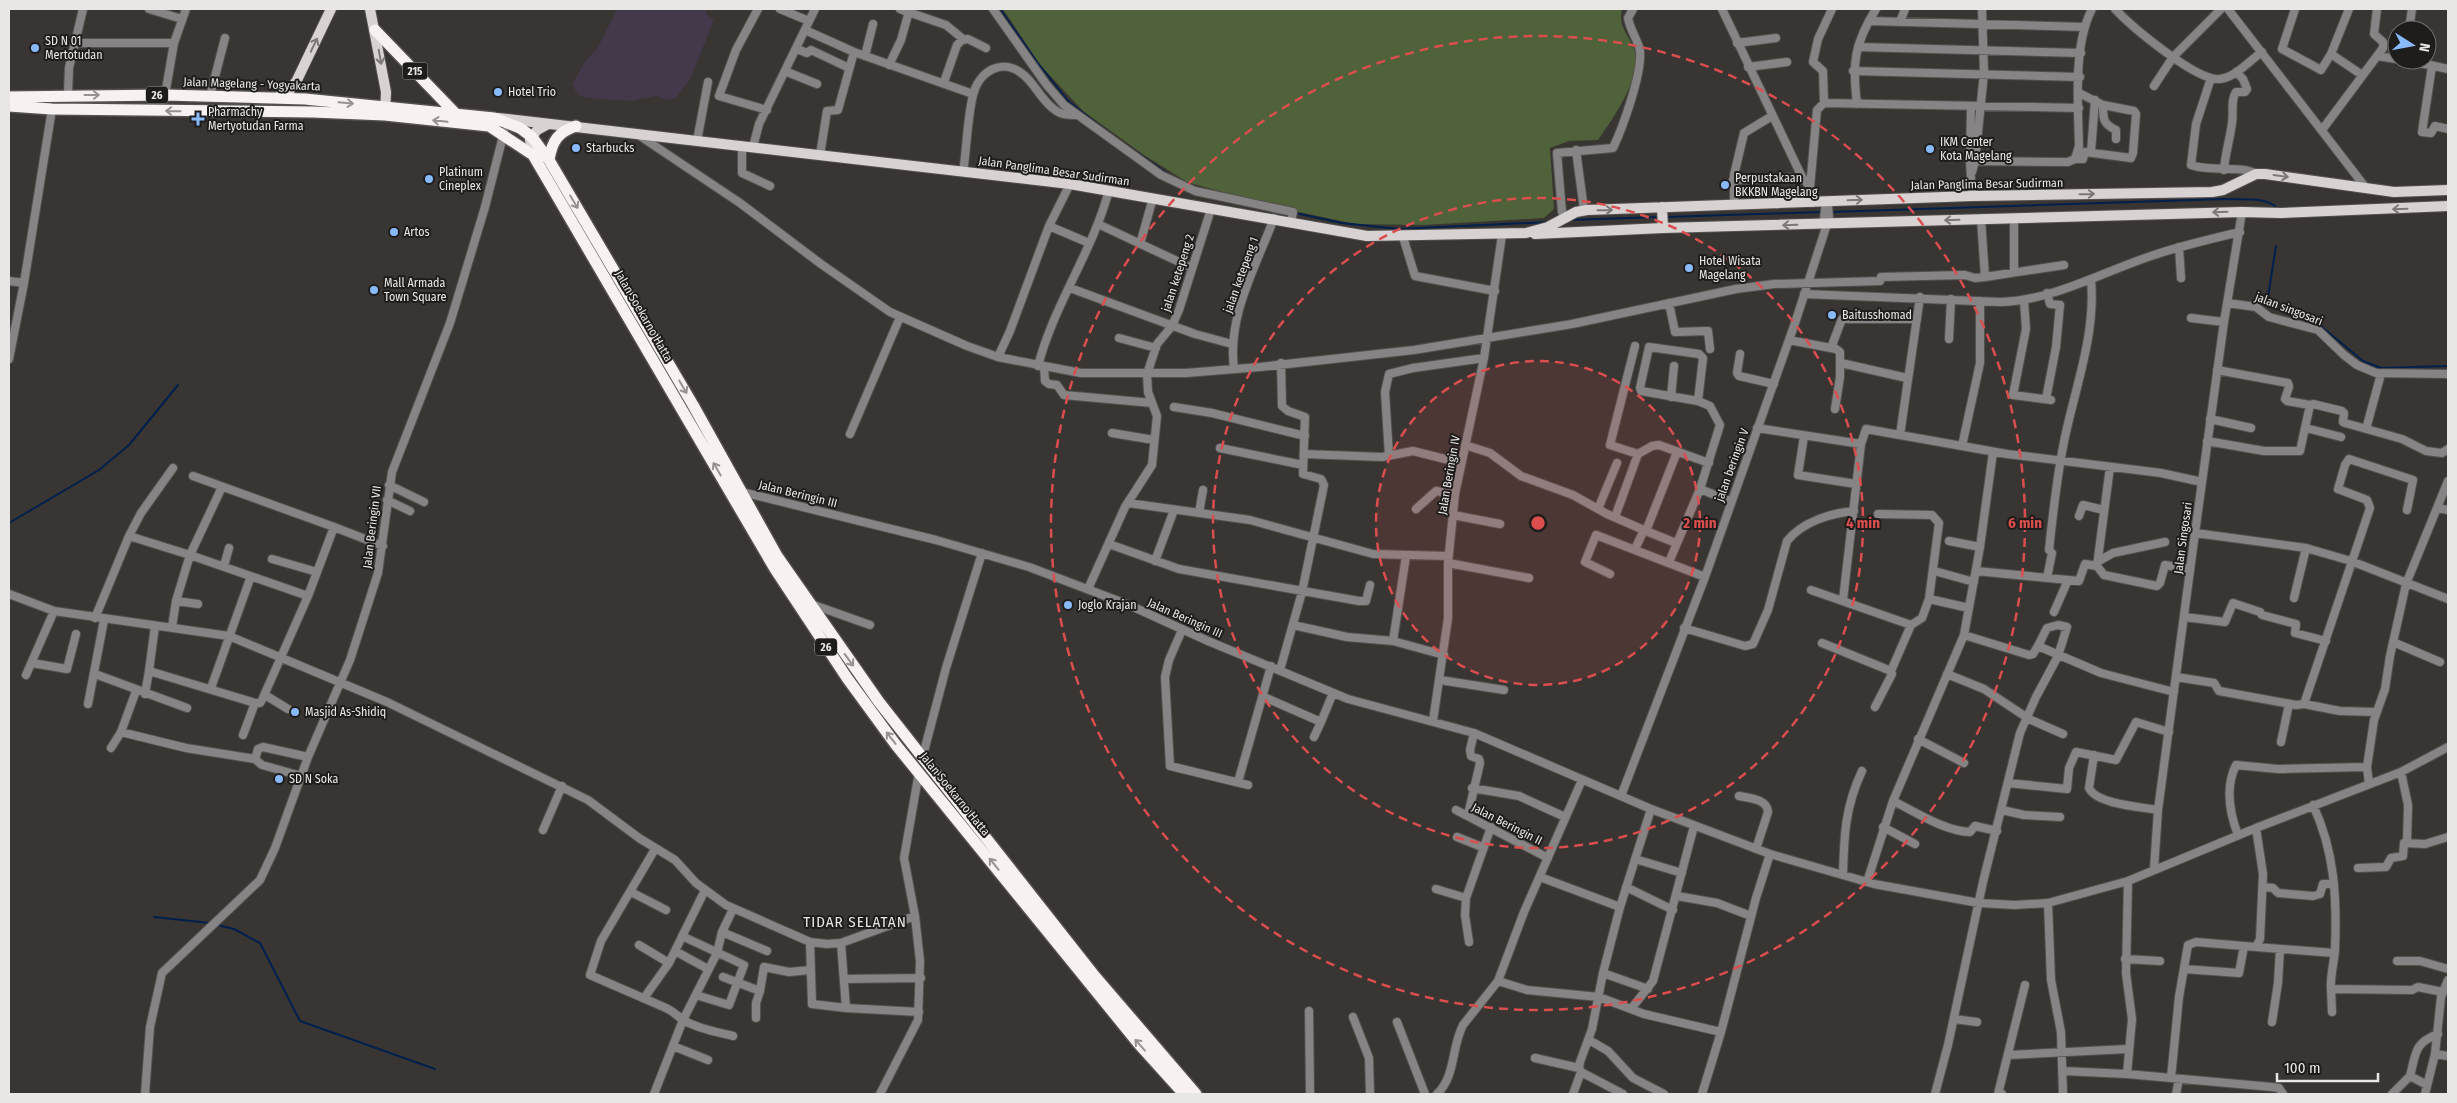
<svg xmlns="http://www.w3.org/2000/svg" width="2457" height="1103" viewBox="0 0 2457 1103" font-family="'Fira Sans Condensed',sans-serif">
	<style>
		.commercial { fill: #43394a }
		.green { fill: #506239 }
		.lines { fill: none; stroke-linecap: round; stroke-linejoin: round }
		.stream { stroke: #01204d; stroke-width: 2 }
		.minor-casing { stroke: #54514f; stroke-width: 10 }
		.major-casing { stroke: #54514f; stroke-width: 12 }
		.highway-casing { stroke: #54514f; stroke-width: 14 }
		.minor { stroke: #878485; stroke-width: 8 }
		.major { stroke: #d8d2d3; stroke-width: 10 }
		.highway { stroke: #f8f1f2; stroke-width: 11 }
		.oneway { stroke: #7c7878 }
		.oneway2 { stroke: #969292 }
		.ring { fill: none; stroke: #da4e4e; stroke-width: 2.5; stroke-dasharray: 9 6 }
		.poi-dot { fill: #89bafc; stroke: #1f1d1c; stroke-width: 2 }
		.labels { text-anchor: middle; stroke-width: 4; stroke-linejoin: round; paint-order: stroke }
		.shield { fill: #1f1d1c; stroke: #acaaa9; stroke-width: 1 }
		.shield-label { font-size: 11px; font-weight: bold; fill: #e9e7e5 }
		.poi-label { font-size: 12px; fill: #e9e7e5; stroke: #1f1d1c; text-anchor: start }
		.street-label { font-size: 12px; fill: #e9e7e5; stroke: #1f1d1c }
		.quarter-label { font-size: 15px; letter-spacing: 1px; fill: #e9e7e5; stroke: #1f1d1c }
		.centre { fill: #da4e4e; stroke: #1f1d1c; stroke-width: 2.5 }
		.ring-label { font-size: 15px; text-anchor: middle; font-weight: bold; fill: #da4e4e; stroke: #1f1d1c; stroke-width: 4; stroke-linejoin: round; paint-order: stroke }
	</style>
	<rect width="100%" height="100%" fill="#383532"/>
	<path class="commercial" d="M617 9H706V14L714 20 690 79 676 98 667 100 656 96 630 101 587 98 578 95 572 84 586 60 597 49Z"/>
	<path class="green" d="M1003 9H1622C1617 27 1631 37 1635 52 1641 80 1613 118 1598 140L1569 141 1550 148 1554 209 1544 218 1424 225 1355 224 1271 206 1187 182 1144 155 1083 111 1041 66Z"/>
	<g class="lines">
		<path class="stream" d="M1000 9 1037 62 1069 102 1108 132
			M1124 144 1171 176
			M1831 212 2225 199C2241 200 2265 196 2277 208
			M1295 213 1342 223 1398 229 1549 222
			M1666 217 1821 212
			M1569 220 1659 217
			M2276 246 2268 297 2272 307 2317 323 2363 361 2381 368 2448 366
			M9 523 99 470 129 445 178 385
			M154 917 210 923
			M217 925 234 929 260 943 300 1021 435 1069"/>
		<defs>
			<path id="minor" d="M149 9 182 19
				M758 9 736 50 719 96 767 110
				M780 9 809 21
				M993 9 1046 84 1064 105 1161 175 1195 191 1293 212 1291 222
				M1722 9 1802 177 1810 187
				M2115 9C2131 26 2197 82 2220 79 2236 77 2249 61 2262 52
				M2228 9 2366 188
				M2295 9 2282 49 2321 70 2331 54
				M2349 9 2331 54 2362 75
				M908 12 946 25 963 39
				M1869 21 2085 27
				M1900 22 1905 9
				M805 30 854 52 973 94
				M2409 30 2412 9
				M75 43H174
				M1737 43 1776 38
				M1858 47 2081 53
				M797 49 807 53 811 50 849 68
				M865 56 873 24
				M2377 56 2397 59
				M2406 60 2448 69
				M889 65 901 40 908 15 907 12 900 9
				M2432 66 2422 132 2431 133 2435 126 2448 129
				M1748 67 1787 62
				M1853 71 2080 77
				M787 72 817 84
				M2211 78 2196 124 2191 165C2208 172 2244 165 2256 174
				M944 82 957 45 962 40 968 39 986 48
				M2154 86 2173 57 2221 9
				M68 94 69 68 83 9
				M165 95 174 43 186 9
				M210 96 225 38
				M1824 103 1823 71 1813 62 1818 39 1832 9
				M1857 104C1852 64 1854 44 1876 9
				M2103 105C2103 119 2103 124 2116 130V139
				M1971 107 1970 161 1972 196
				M2322 130 2383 48V42L2374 34 2377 9
				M640 136 740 203 821 264 890 312 967 346 998 357 1081 373H1186L1260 367 1414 350 1572 324 1736 289 1774 284 1880 281 1881 277 1965 275 1975 278 1985 277
				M697 141 708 82
				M742 146V173L770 186
				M753 147 759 124 815 9
				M1576 150 1584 210
				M2091 152 2095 100
				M820 155 827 111 838 110 854 52
				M2075 159H2083L2085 152 2131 158 2133 153 2136 114 2134 111 2103 105 2079 93
				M1970 161 2068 162 2075 159 2079 146C2078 105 2073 45 2092 9
				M2224 170C2225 154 2230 139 2232 123 2234 113 2230 101 2236 92H2245L2247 89 2243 79 2236 72
				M963 172C967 147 967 120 973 95 979 71 1003 56 1025 76 1036 86 1042 101 1055 110 1061 115 1069 115 1077 115
				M1972 172 1975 161 1984 73 1982 9
				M1733 180 1802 177
				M1070 184 1049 226 1089 243
				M1812 203 1810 187 1817 110 1824 103 2079 108
				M1734 205V175L1744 133 1772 116
				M1566 218 1562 212 1557 153 1613 148C1623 127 1642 74 1640 51 1638 40 1630 30 1628 18L1633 9
				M2014 218V271
				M1981 219 1985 277 2064 265
				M1098 224 1192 268
				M1403 237 1415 276 1495 291
				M1140 244 1153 198
				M2179 247 2181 278
				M9 281 24 283
				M1070 288 1195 334 1232 344
				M1804 294 2000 302C2051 301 2103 272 2151 256 2180 246 2210 239 2240 232
				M2024 300 2026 329 2013 395 2051 400
				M1669 303 1675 332 1708 331 1710 349
				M2227 303 2256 307 2269 317 2318 330 2344 355 2357 365 2376 373 2448 374
				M2191 318 2224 322
				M1119 338 1156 348
				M1949 339 1951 299
				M1789 340 1836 349 1840 352V377L1835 409
				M1635 346 1610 445 1638 454 1652 446 1659 445 1709 463
				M1831 348 1842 319H1917
				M1740 354 1737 373 1739 376 1774 384
				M998 357 1010 331 1049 226
				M9 359 24 283 52 109
				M1841 363 1907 378
				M1038 366C1054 304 1093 251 1109 190
				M1044 367 1045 381 1049 384 1057 385 1064 395 1152 403
				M1234 369C1227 315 1256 267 1274 218
				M2217 370 2288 383 2289 387 2285 399 2287 401 2310 405 2313 404 2342 411 2344 413 2343 422 2345 423 2402 439 2426 451 2442 453 2448 449
				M1671 397 1674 366
				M2046 399 2056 347 2060 305 2050 304 2047 293
				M1698 401 1641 391 1640 388 1649 347 1699 354 1703 358 1698 401 1710 406 1720 425 1700 489
				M1174 407 1212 413 1305 436
				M2210 419 2251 428
				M1757 428 1861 444
				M2306 428 2341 437
				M2366 429 2381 374
				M1112 433 1154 440
				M850 434 900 317
				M1900 435 1920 297
				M1804 436 1798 475 1856 484
				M2207 441 2264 451H2300L2310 405
				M1465 445 1490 453 1521 476 1573 495 1607 514 1646 531 1677 452
				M1962 446 1980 363V301
				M1220 448 1303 465
				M1304 454 1382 457 1413 451 1461 463
				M1389 456 1385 392 1389 374 1413 368 1484 358
				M193 476 334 527
				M389 485 424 502
				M742 492 936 540 1029 567 1129 605 1208 641 1348 699 1474 733 1651 809 1770 854 1874 884 1979 903 2015 905 2048 903 2128 881 2256 828 2401 772 2448 747
				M387 500 410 511
				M1128 503 1250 520 1373 554 1448 556
				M2437 508 2448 510
				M1416 509 1436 491 1455 494
				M1598 509 1617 463
				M1199 513 1203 490
				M1878 514 1932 515 1939 523 1929 599
				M1453 515 1500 524
				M2079 516 2083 505 2104 510
				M1615 517 1638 454
				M1646 531 1676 543
				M2195 533 2306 548 2351 561 2448 599
				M129 536 190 555 176 601
				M1949 541 1980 547
				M1109 544 1179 569 1359 601H1366L1370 585
				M1635 549 1644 530
				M272 559 317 572
				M1155 561 1174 510
				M2099 561 2113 553 2165 542
				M1669 562 1700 489 1730 501
				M1448 563 1529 578
				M224 566 229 548
				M2097 566 2110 467
				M1976 571 2079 581 2085 564 2097 566 2104 575 2157 586 2160 583 2165 565 2190 569
				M1938 572 1974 582
				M1610 574 1585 562 1596 535 1705 577
				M2047 578 2052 553 2049 550C2053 512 2057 474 2065 437 2076 385 2096 333 2091 279
				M1088 589 1125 507 1152 465 1157 416 1148 392 1147 374 1157 344 1172 326 1179 310 1211 209
				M1811 590 1911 625
				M9 594 54 611 229 636 387 702 588 800 639 838 675 860 696 883 726 905 810 942 827 944 841 943 915 916
				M308 596 334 527 383 546
				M2294 598 2306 548
				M1843 600 1861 444 1866 429 2007 454 2161 473 2202 482
				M811 604 870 625
				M2054 612 2068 580
				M2184 617 2225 622 2233 603 2260 612 2262 615 2296 624 2295 633 2326 641
				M95 618 129 536 141 513 173 468
				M1293 625 1347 637 1393 641 1406 556
				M155 626 149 671 255 703H260L262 700 308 596 190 555 222 487
				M172 627 176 601 198 604
				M1684 628 1745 646 1753 644 1768 610 1787 541C1802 522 1831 513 1854 511
				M1182 630 1169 660 1165 677 1170 766 1248 785
				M1964 635 2029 655 2033 654 2038 646 2101 673 2174 692
				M1393 641 1444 655
				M2393 642 2440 662
				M1822 643 1891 671
				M32 663 67 669 76 634
				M1280 670 1302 592 1324 485 1321 479 1303 474 1305 417 1288 411 1282 406 1281 363
				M95 674 187 708
				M1947 674 1984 689 2029 719 2063 734
				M26 675 54 611
				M2176 677 2214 683 2219 691 2296 705 2304 704 2340 711 2377 712
				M1440 680 1504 690
				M211 688 251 576
				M136 691 121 732 186 748 255 759 262 765 301 776
				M145 694 149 671
				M265 695 288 709
				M1264 697 1321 722 1333 693
				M88 704 104 620
				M2304 704 2370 508 2367 500 2338 489 2345 465 2349 459 2413 480 2407 510
				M1875 707 1892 674 1891 671 1911 625 1922 618 1929 599 1969 608
				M1433 721 1448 618V563L1455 494 1484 358 1502 235
				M243 735 255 703
				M1314 737 1321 722
				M1918 739 1964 763
				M2281 742 2289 704
				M111 748 121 732
				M2094 755 2089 788C2096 804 2141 807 2158 810
				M255 759 258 749 263 747 308 757
				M922 759 946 668 982 553
				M2401 772 2408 805 2407 843
				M1238 782 1271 666
				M2008 783 2067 789 2069 768 2076 752 2116 760 2136 722 2169 732
				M2369 784 2367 767 2374 720 2385 689 2390 656 2406 584 2448 481
				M1472 788 1519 796 1565 817
				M1621 796 1705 577 1795 323 1829 218 1828 205 1826 201 1824 219 1826 224
				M1739 796C1750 798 1767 799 1768 812L1756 849
				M1893 801C1916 812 1944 831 1970 832L1975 826 1997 831
				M2313 805C2335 852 2337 899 2335 950 2334 963 2330 976 2331 989L2412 990 2418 987 2443 992
				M1456 810 1548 858
				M2002 810 2024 815 2060 817
				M1468 815 1480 763 1479 759 1471 756 1470 750 1474 733
				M1883 827 1915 844
				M543 830 562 786
				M2238 835C2230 814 2225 787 2236 765L2278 769 2367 767
				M1457 837 1482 847
				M655 849 601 941 590 975 666 1008C673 1011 678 1017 685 1021 699 1029 717 1032 733 1036
				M1635 859 1682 873
				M2358 868 2386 867 2391 858 2403 856 2404 843 2425 844 2448 837
				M2154 869 2158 810 2195 533 2224 322 2242 212
				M1843 875C1844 836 1845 807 1862 771
				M1540 877 1620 907 1603 973 1592 1029 1580 1062 1579 1068 1581 1072 1573 1094
				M1867 882 1893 801 1964 635 1980 547 1993 452
				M1626 887 1673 910
				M2263 887 2273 888 2278 893 2313 896 2320 894 2323 884H2334
				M1436 889 1466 898
				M631 892 666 910
				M1677 896 1717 903 1751 916
				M2048 903 2051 980 2061 1032 2063 1094
				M1620 907 1651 809
				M722 932 767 951
				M682 936 744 965 729 1005 696 995
				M810 942 812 1004 846 1008
				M1469 942 1465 915 1466 898 1491 827
				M841 943 846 1008 919 1012
				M639 945 669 963
				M2256 947 2334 953
				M675 951 708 969
				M2125 959 2160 961
				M2397 961H2420L2448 969
				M2184 969 2239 973 2244 946
				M1603 973 1648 989
				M723 977 760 991 764 967 789 972 811 970
				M844 979 921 978
				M1498 981 1527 990 1599 997 1644 1014 1721 1032 1756 898 1770 854
				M2331 989 2332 1012
				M644 998 669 963 705 890
				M1631 1009 1653 981 1694 826
				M1309 1011 1310 1094
				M1353 1017 1369 1058 1370 1094
				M756 1018V1003L760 991
				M1954 1019 1977 1022
				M1397 1022 1425 1094
				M2272 1022 2278 983 2280 949
				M1589 1040 1608 1051 1633 1078 1664 1094
				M673 1046 708 1060
				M2435 1054 2448 1056
				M2008 1055 2128 1049
				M1535 1058 1579 1068
				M2063 1071 2127 1074 2272 1087 2279 1088 2283 1094
				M1581 1072 1623 1094
				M2127 1074 2132 1019 2126 973 2128 881
				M2410 1076C2416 1053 2414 1043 2438 1034
				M2171 1078 2179 997 2188 945 2196 942 2256 947 2260 939 2263 874 2256 828
				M145 1094 150 1027 162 973 260 880 275 848 308 757 350 660 378 573 392 472 450 323 485 207 504 132
				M654 1094 683 1020 717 953 722 932 733 909
				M880 1094 918 1020 920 961 915 916 904 858 919 772
				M1437 1094C1456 1076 1451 1048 1463 1025L1498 981 1524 912 1582 780
				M1702 1094 1721 1032
				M1935 1094 1948 1045 1983 882 2020 733 2036 697 2058 656 2067 627 2058 625 2047 628 2038 646
				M2002 1094H1998L2025 985
				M2176 1094 2179 1079
				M2392 1094 2410 1076 2427 1085
				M2425 1094 2435 1054 2441 997 2448 980"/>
			<path id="major" d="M370 9 386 92 385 114
				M278 97 288 93 297 80 331 9
				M498 118 1070 184 1367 236 1526 233 1548 227 1576 212 1587 210 1972 196 2212 192 2223 190 2256 174H2265L2394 192 2448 190
				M533 155 530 140 537 130 548 124
				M1662 207 1663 228
				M1535 234 1663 228 2242 212 2281 213 2448 206"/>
			<path id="highway" d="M375 30 455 113
				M9 97 165 95 305 99 494 118 520 128 532 137 549 160 693 405 777 556 879 702 1093 974 1196 1094
				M9 106 52 109 313 112 385 115 489 126 533 155 775 569 847 678 896 745 1138 1043 1184 1094
				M549 160C552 141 558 132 576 126"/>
		</defs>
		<use href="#minor" class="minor-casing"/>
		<use href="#major" class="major-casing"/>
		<use href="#highway" class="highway-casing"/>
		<use href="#minor" class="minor"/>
		<use href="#major" class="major"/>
		<use href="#highway" class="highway"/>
	</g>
	<defs><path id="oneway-shaft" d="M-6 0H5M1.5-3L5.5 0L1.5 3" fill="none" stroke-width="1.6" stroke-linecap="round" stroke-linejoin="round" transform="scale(1.25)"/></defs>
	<g class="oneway">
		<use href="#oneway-shaft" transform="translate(314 45) rotate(-64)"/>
		<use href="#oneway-shaft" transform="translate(380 57) rotate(80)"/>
		<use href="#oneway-shaft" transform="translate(2281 176) rotate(8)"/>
		<use href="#oneway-shaft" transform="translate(2087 194) rotate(-1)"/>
		<use href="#oneway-shaft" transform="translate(1855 200) rotate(-2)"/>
		<use href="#oneway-shaft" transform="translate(2400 209) rotate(178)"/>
		<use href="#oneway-shaft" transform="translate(1605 210) rotate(-1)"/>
		<use href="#oneway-shaft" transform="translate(2220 212) rotate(178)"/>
		<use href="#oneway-shaft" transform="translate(1952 220) rotate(178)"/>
		<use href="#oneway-shaft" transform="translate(1790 225) rotate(178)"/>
	</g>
	<g class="oneway2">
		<use href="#oneway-shaft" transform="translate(92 95)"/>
		<use href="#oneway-shaft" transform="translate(346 103) rotate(5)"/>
		<use href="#oneway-shaft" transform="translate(173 111) rotate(-179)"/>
		<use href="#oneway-shaft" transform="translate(440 121) rotate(-174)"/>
		<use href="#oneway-shaft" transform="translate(574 202) rotate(59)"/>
		<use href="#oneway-shaft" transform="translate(683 387) rotate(60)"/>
		<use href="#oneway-shaft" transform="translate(717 469) rotate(-120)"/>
		<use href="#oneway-shaft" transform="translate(849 660) rotate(54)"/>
		<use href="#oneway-shaft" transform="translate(891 738) rotate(-128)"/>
		<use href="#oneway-shaft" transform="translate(994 864) rotate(-129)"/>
		<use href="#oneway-shaft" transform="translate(1140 1045) rotate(-132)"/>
	</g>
	<circle cx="1538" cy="523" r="162" fill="#da4e4e" fill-opacity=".12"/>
	<g class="ring">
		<circle cx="1538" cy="523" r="162"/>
		<circle cx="1538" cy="523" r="325"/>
		<circle cx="1538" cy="523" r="487"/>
	</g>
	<g class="poi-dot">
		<circle cx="35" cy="48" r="5"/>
		<circle cx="498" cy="92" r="5"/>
		<path d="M195.5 111.5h5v5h5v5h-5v5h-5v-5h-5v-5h5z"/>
		<circle cx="576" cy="148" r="5"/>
		<circle cx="1930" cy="149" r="5"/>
		<circle cx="429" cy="179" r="5"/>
		<circle cx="1725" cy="185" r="5"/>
		<circle cx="394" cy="232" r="5"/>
		<circle cx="1689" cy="268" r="5"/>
		<circle cx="374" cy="290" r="5"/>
		<circle cx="1832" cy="315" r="5"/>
		<circle cx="1068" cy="605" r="5"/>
		<circle cx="295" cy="712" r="5"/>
		<circle cx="279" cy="779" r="5"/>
	</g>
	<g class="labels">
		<g class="shield">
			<rect x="402.5" y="62.5" width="25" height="17" rx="4"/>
			<rect x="146" y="86.5" width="22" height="17" rx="4"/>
			<rect x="815" y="638.5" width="22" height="17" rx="4"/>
		</g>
		<g class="shield-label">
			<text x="415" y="75">215</text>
			<text x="157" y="99">26</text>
			<text x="826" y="651">26</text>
		</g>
		<g class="poi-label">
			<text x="45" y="45">SD N 01<tspan x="45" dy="14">Mertotudan</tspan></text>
			<text x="508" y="96">Hotel Trio</text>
			<text x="208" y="116">Pharmachy<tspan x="208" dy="14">Mertyotudan Farma</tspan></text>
			<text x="1940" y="146">IKM Center<tspan x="1940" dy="14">Kota Magelang</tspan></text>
			<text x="586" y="152">Starbucks</text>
			<text x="439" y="176">Platinum<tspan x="439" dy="14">Cineplex</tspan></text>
			<text x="1735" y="182">Perpustakaan<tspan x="1735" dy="14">BKKBN Magelang</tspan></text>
			<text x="404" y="236">Artos</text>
			<text x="1699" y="265">Hotel Wisata<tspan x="1699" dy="14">Magelang</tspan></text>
			<text x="384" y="287">Mall Armada<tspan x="384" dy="14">Town Square</tspan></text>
			<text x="1842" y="319">Baitusshomad</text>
			<text x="1078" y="609">Joglo Krajan</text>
			<text x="305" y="716">Masjid As-Shidiq</text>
			<text x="289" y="783">SD N Soka</text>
		</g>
		<g class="street-label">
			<text transform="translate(252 84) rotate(2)" y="4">Jalan Magelang - Yogyakarta</text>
			<text transform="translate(1054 171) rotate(8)" y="4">Jalan Panglima Besar Sudirman</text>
			<text transform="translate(1987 184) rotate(-1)" y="4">Jalan Panglima Besar Sudirman</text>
			<text transform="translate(1178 273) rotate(-72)" y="4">jalan ketepeng 2</text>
			<text transform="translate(1241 275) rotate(-70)" y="4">jalan ketepeng 1</text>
			<text transform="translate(2289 309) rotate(21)" y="4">jalan singosari</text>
			<text transform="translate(644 316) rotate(60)" y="4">Jalan Soekarno Hatta</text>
			<text transform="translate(1732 465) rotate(-70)" y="4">jalan beringin V</text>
			<text transform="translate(1449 475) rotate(-80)" y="4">Jalan Beringin IV</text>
			<text transform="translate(798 494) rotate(14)" y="4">Jalan Beringin III</text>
			<text transform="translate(372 527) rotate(-83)" y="4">Jalan Beringin VII</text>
			<text transform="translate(2183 538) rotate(-82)" y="4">Jalan Singosari</text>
			<text transform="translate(1185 618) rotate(24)" y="4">Jalan Beringin III</text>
			<text transform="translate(955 794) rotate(51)" y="4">Jalan Soekarno Hatta</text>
			<text transform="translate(1507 824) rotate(27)" y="4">Jalan Beringin II</text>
		</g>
		<g class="quarter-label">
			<text x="855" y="927">TIDAR SELATAN</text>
		</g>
	</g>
	<circle cx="1538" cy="523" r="8" class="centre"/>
	<g class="ring-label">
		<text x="1700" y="528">2 min</text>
		<text x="1863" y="528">4 min</text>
		<text x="2025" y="528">6 min</text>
	</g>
	<rect width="2457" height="1103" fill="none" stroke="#e9e7e5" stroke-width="20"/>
	<g transform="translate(2412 45) rotate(101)"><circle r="24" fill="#1f1d1c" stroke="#706e6c"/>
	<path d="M0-4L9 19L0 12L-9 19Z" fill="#89bafc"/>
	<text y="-8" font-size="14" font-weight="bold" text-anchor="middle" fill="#e9e7e5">N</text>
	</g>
	<path d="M2277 1073v8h101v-8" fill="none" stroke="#e9e7e5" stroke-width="2.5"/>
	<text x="2284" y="1073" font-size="15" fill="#e9e7e5" stroke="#1f1d1c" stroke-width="4" paint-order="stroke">100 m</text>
</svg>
